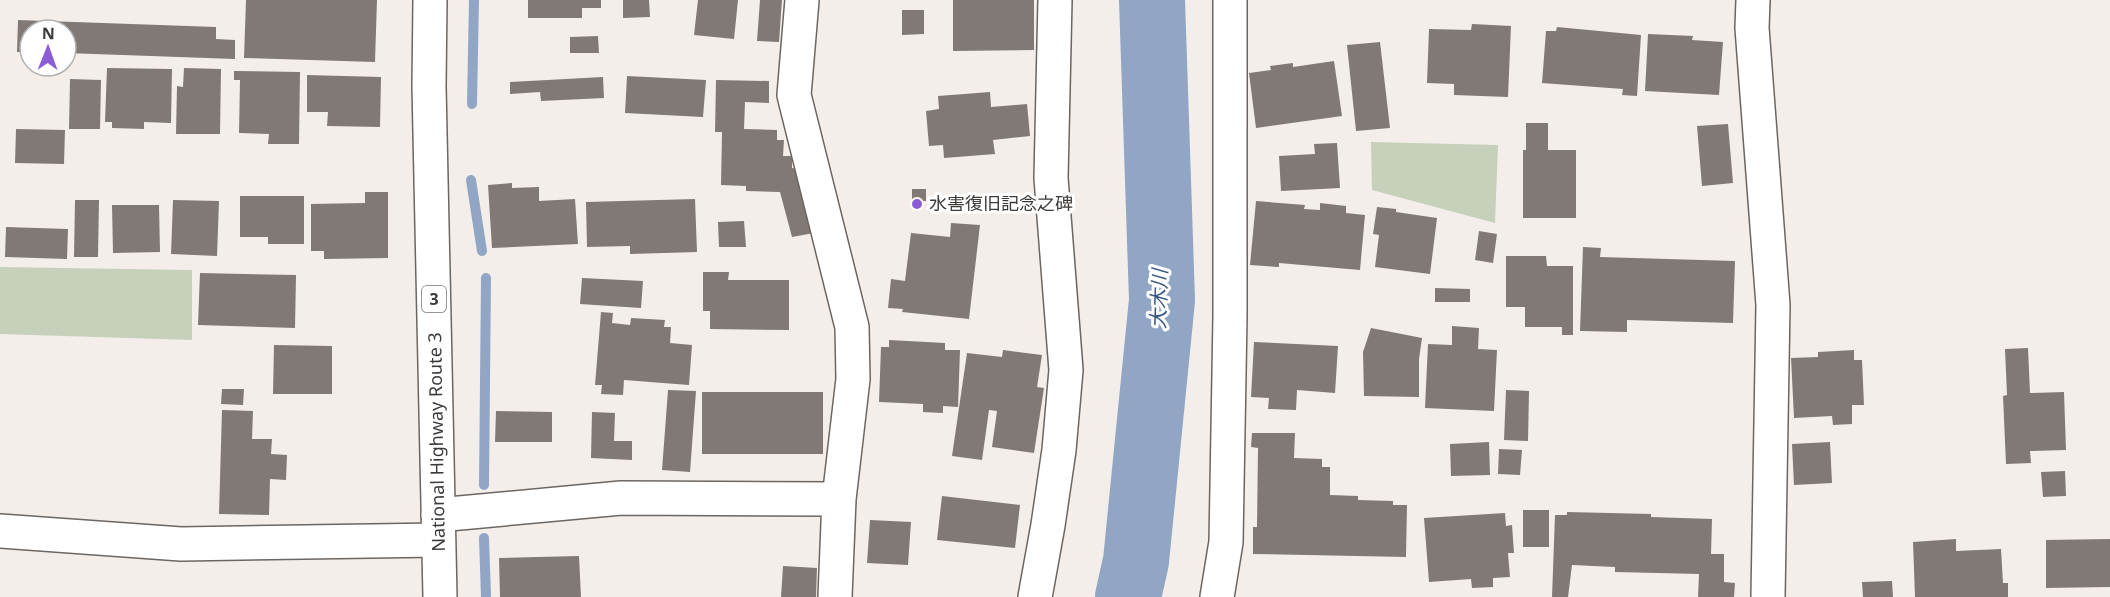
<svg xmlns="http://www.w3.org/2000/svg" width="2110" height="597" viewBox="0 0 2110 597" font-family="'Noto Sans','Noto Sans JP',sans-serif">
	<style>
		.green { fill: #c6d0bb }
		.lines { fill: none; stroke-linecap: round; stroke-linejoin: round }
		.stream { stroke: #90a6c4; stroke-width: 10 }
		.river { stroke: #90a6c4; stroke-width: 66 }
		.building { fill: #807976 }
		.street-casing { stroke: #6b6662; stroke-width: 36 }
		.secondary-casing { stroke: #6b6662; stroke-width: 36 }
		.highway-casing { stroke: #6b6662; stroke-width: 36 }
		.street { stroke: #fff; stroke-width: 33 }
		.secondary { stroke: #fff; stroke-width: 33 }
		.highway { stroke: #fff; stroke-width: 33 }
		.poi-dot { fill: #8a5dd7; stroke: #fff; stroke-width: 2 }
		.labels { text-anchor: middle; stroke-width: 6; stroke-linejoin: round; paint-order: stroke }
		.shield { fill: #fff; stroke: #777674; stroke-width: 1.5 }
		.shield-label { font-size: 16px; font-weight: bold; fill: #3d3b39 }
		.poi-label { font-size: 18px; fill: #3d3b39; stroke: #fff; text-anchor: start }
		.street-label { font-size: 18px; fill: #3d3b39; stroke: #fff }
		.water-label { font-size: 20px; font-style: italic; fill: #375882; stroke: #fff }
	</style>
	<rect width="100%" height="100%" fill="#f4eeea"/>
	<path class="green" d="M1371 142 1498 145 1495 223 1372 190Z
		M0 267 192 270V340L0 334Z"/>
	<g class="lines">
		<path class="stream" d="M472 104 474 0
			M471 180 482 251
			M484 485 486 278
			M484 538 486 597"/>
		<path class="river" d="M1128 597 1136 561 1162 300 1152 0"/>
	</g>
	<path class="building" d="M246 0H377L375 62 244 58Z
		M528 0H601V8H582V18H528Z
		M623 0H649L650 17 623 18Z
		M698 0H738L734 39 694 35Z
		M760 0H782L779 42 757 41Z
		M953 0H1034V50L953 51Z
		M902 10H924V34L902 35Z
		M18 20 216 27V39L235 40V59L66 53V30H30V52H17Z
		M1472 24 1511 26 1508 97 1454 95V84L1427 83 1429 29 1471 30Z
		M1557 27 1641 35 1637 96 1622 95 1623 89 1542 83 1546 31H1556Z
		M1648 34 1693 36 1692 40 1723 42 1719 95 1645 91Z
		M598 36 599 53H570V37Z
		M1380 42 1390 128 1356 131 1347 45Z
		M1334 61 1342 116 1256 128 1249 73 1271 70 1270 66 1293 63V67Z
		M107 68 172 69 171 123 144 122V129L112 128V122H105Z
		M184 68 221 69 220 134H176L177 86 183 87Z
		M234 71 300 72 299 144H268L269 134 239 133 240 80H234Z
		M307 75 381 77 380 127 327 126 328 112H307Z
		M627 76 706 80 703 117 625 113Z
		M603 77 604 98 541 101 540 92 510 94V82Z
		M70 79 101 80 100 129H69Z
		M716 80 769 81V103L745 102 744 129 777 130V140H784L783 156H792V168L798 169 814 233 792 237 780 192 746 191V186L721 185 722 132H715Z
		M990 92 991 107 1027 104 1030 136 993 140 995 154 944 158 943 145 929 146 926 111 939 109 938 96Z
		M1526 123H1548V150H1576V218H1523V150H1526Z
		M1728 124 1733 183 1702 186 1697 126Z
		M16 129 65 130 64 164 15 163Z
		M1337 143 1340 188 1281 191 1279 156 1315 154 1314 144Z
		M512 183V188L539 187V201L575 199 578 244 492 248 488 185Z
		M912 189H926V201H912Z
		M365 192H388V258L324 259V251H311V204L365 203Z
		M240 196H304V244H268V237H240Z
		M695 199 697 252 630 254V246L587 247 586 202Z
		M75 200H99L98 257H74Z
		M173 200 219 201 217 256 171 254Z
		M1256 201 1305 205 1304 209 1320 210V203L1346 206V213L1365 215 1360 270 1279 263V267L1250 265Z
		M112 205H159L160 252 113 253Z
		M1377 207 1396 209V212L1437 218 1430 274 1375 267 1379 235 1373 234Z
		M744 221 746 247H719L718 222Z
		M951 223 980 225 969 319 902 312 903 309 888 308 891 279 905 281 911 233 950 237Z
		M6 227 68 229 67 259 5 257Z
		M1479 231 1497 234 1493 263 1475 260Z
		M1583 247 1601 248 1600 257 1735 261 1733 323 1627 320V332L1580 331Z
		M1506 256H1546L1547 266H1573V335H1562V327H1525V307H1506Z
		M703 272H729L728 280H789V330L710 329V311H703Z
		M200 273 296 275 295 328 198 325Z
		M582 278 643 281 641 308 580 304Z
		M1435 288 1470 289V302H1435Z
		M601 312 613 313 612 323 630 325 631 318 665 320 664 327H671L670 343 692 345 689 385 624 380 623 395 601 394 602 385H595Z
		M1452 326 1479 328 1478 349 1497 350 1494 411 1425 408 1428 344 1452 345Z
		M1371 328 1422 338 1419 359V397L1364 396 1363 352Z
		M889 340 945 343V350H960L958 407 943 406V413L923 412V404L879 402 881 347H889Z
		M1254 342 1338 346 1335 393 1297 390 1296 410 1268 409 1269 398 1251 397Z
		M274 345 332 346V394H273Z
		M2028 348 2030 393 2064 392 2066 450 2030 451 2031 463 2006 464 2003 396 2007 395 2005 349Z
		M1003 350 1042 355 1037 387 1044 388 1034 453 992 447 997 411 989 410 982 460 952 456 967 353 1002 357Z
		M1854 350V360H1862L1864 405H1852V424L1833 425 1832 416 1794 418 1791 358 1818 357V352Z
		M222 389H244L243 405 221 404Z
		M668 390 696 391 690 472 662 470Z
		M1506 390 1529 391 1528 441 1504 440Z
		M702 392H823V454H702Z
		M222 410 253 411 252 439H272L271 454 287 455 286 480 270 479 269 515 219 514Z
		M496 411 552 412V442H495Z
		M592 412 615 413 614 441H632V460L591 458Z
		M1252 433H1295L1294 458 1322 459V467H1330V495L1358 496V500L1393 501V505H1407L1406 557 1253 554V527H1257L1258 448 1251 447Z
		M1489 442 1490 475 1451 476 1450 444Z
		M1830 442 1832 483 1794 485 1792 444Z
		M1499 449 1522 450 1520 475 1498 474Z
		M2065 471 2066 496 2043 497 2041 472Z
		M942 496 1020 505 1015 548 937 540Z
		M1523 510H1549V547H1523Z
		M1567 512 1651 514V517L1712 519 1711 554H1724V582L1735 583 1734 597H1698L1699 574 1615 572V567L1572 565 1568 597H1552L1555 515H1567Z
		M1505 513 1506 526 1512 525 1514 553H1508L1510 577 1493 578V587L1472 588 1471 579 1429 582 1424 518Z
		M870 520 911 522 908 565 867 563Z
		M1956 539V551L2001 549 2003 583H2008V597H1915L1913 542Z
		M2110 539V587L2046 588V540Z
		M579 556 581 597H500L499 558Z
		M783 566 817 568 816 597H781Z
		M1892 581 1893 597H1863L1862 582Z"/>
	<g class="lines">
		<defs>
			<path id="street" d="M802 0 794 95 852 327 853 379 839 499 835 597
				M1753 0 1752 28 1773 305 1768 597
				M438 515 621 498 839 499
				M1035 597 1048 525 1059 450 1066 370 1051 178 1055 0
				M1217 597 1226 542 1230 317V0"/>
			<path id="secondary" d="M0 531 181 544 438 540"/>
			<path id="highway" d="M430 0 429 86 440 597"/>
		</defs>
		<use href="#street" class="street-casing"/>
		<use href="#secondary" class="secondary-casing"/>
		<use href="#highway" class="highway-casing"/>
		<use href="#street" class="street"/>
		<use href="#secondary" class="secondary"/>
		<use href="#highway" class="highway"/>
	</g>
	<circle class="poi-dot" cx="917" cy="204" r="6"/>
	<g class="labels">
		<rect class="shield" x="422" y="286" width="24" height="26" rx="4.5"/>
		<g class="shield-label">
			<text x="434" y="305">3</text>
		</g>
		<g class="poi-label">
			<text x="929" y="210">水害復旧記念之碑</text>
		</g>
		<g class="street-label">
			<text transform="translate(437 442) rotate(-91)" y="6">National Highway Route 3</text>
		</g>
		<g class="water-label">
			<text transform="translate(1159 299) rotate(-88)" y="7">大木川</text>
		</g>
	</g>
	<g transform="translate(48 48) rotate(1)"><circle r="28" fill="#ffffff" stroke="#b1b1b0" stroke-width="1.5"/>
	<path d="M0-4.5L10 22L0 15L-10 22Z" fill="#8a5dd7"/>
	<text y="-9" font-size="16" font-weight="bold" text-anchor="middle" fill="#3d3b39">N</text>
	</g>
</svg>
